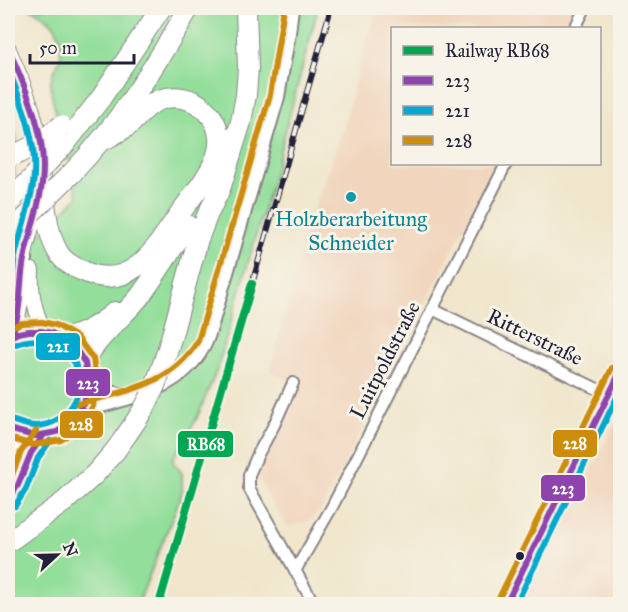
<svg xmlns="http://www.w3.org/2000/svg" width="628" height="612" viewBox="0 0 628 612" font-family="'IM FELL Great Primer',serif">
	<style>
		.built { fill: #f1d5bd }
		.green { fill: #92de9a; stroke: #5a806a; stroke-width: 1.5 }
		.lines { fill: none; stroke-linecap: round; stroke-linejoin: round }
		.minor-casing { stroke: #898484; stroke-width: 14 }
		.tertiary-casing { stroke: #898484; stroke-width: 16 }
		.primary-casing { stroke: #898484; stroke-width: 20 }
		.motorway-casing { stroke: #898484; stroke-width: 22 }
		.minor { stroke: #fff; stroke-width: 10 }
		.tertiary { stroke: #fff; stroke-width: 14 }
		.primary { stroke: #fff; stroke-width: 16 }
		.motorway { stroke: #fff; stroke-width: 20 }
		.rail-casing { stroke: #22223b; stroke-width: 6 }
		.rail { stroke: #f7f3e8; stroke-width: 4; stroke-dasharray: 11; stroke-linecap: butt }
		.motorway-bridge-casing { stroke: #898484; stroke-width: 22; stroke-linecap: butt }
		.motorway-bridge { stroke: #fff; stroke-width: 20 }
		.bus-1-casing { stroke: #f7f3e8; stroke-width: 10 }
		.bus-2-casing { stroke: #f7f3e8; stroke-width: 10 }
		.bus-3-casing { stroke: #f7f3e8; stroke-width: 10 }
		.bus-1 { stroke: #8e44ad; stroke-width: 6 }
		.bus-2 { stroke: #00a9ce; stroke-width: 6 }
		.bus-3 { stroke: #cc8c0c; stroke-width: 6 }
		.rail-1-casing { stroke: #f7f3e8; stroke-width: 12 }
		.rail-1 { stroke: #00a651; stroke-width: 8 }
		.culture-dot { fill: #0f9aa8; stroke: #f7f3e8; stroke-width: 2 }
		.bus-dot { fill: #22223b; stroke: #f7f3e8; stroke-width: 2 }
		.labels { text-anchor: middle; stroke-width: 6; stroke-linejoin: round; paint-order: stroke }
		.culture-label { font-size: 21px; fill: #0d838f; stroke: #f7f3e8 }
		.street-label { font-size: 21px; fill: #22223b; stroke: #f7f3e8 }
		.line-badge { stroke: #f7f3e8; stroke-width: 2 }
		.badge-label { font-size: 16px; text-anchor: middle; font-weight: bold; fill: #fff }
	</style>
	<rect width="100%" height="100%" fill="#f7f3e8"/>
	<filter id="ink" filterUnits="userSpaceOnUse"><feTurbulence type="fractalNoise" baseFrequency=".0167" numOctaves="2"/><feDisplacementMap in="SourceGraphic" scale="12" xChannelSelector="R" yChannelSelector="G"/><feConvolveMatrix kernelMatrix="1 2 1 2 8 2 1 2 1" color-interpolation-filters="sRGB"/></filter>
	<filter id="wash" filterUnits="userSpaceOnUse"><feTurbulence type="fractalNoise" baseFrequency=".008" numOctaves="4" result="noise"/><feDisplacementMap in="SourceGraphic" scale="24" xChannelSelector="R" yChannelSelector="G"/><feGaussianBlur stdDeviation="1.35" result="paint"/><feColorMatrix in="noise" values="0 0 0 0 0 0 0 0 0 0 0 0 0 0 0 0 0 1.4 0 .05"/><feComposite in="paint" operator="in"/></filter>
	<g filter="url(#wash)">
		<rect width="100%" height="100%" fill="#f0e6cc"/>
		<path class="built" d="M379 8H575L564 28H392V164H496L321 510 305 523 287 526 268 497 259 475 274 442 303 385 293 383 270 371 308 226 343 129 364 47Z
			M620 415V604H522Z"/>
		<path class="green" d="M28 8H318L274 174 218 367 197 418 172 461 182 473V493L138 604H8V264L78 197 59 118H57C55 108 49 90 51 81 52 73 57 66 60 59 61 56 61 52 61 49 61 27 48 15 28 8Z
			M8 113 10 115 18 143 15 155 14 197 8 238Z"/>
	</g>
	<g filter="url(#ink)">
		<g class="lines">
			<defs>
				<path id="minor" d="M575 28 585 8
					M432 309 620 400
					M88 380C104 390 118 395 137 394
					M293 383 274 425 258 454 249 475V488L314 604
					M80 413C125 399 179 394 204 348 209 340 211 330 214 321L279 97 290 33 293 8
					M295 571 332 507 506 164"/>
				<path id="tertiary" d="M8 47C25 87 43 127 42 171
					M32 270C31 294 34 308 44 331
					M12 335C23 311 21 288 24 262 26 244 33 226 37 208
					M506 604 620 372"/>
				<path id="primary" d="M8 297 14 280 24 259
					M8 338C21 330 37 328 52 333 120 356 85 464 8 429
					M8 430C14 451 15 463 8 484
					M8 500C19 488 22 471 29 456 33 448 38 443 43 436"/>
				<path id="motorway" d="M65 144 101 98 161 8
					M72 173C119 124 155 66 189 8
					M42 181C46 204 46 232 58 252 62 260 74 268 83 271 132 294 157 246 180 213 192 197 214 170 218 151 226 117 192 88 159 100 145 105 139 117 128 126 119 132 109 137 100 142
					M172 335 198 239 207 216 220 189 241 122 246 95 248 68 246 8
					M64 338C83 336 100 324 115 312
					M84 362C98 336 123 317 141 295 157 273 172 249 187 225
					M8 542 64 502 95 474 115 451"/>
			</defs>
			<use href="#minor" class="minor-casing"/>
			<use href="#tertiary" class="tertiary-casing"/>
			<use href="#primary" class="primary-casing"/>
			<use href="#motorway" class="motorway-casing"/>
			<use href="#minor" class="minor"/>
			<use href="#tertiary" class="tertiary"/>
			<use href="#primary" class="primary"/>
			<use href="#motorway" class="motorway"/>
			<defs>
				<path id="rail" d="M252 284 331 8"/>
			</defs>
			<use href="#rail" class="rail-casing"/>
			<use href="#rail" class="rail"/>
			<defs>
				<path id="motorway-bridge" d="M15 155 35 145 61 126
					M14 197 65 144
					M8 235 72 173
					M115 451C127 434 140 417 149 399 159 378 166 356 172 335"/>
			</defs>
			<use href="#motorway-bridge" class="motorway-bridge-casing"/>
			<use href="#motorway-bridge" class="motorway-bridge"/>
			<defs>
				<path id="bus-1" d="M8 47C26 90 48 135 42 183 39 209 29 233 24 259 19 285 22 310 12 335
					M8 338 18 333 29 331H41L52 333 73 345 85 363 88 383 84 403 74 420 57 432 35 436 8 429
					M8 500 18 485 31 453 43 436
					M506 604 620 372"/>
				<path id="bus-2" d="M8 69C23 105 39 145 33 185 29 209 20 233 15 257 11 278 13 300 8 321
					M10 420C19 422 29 427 37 426 67 424 88 393 76 366 65 341 35 334 12 346
					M15 506 26 489 38 458 50 441
					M516 604 620 391"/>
				<path id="bus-3" d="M8 328 22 323 42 322 56 325 77 337 93 359 97 383 93 406 81 425 61 440 34 445 8 438
					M78 404C125 391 170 386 198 341L270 95 284 8
					M8 485 21 452 36 431
					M498 600 612 368"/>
			</defs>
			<use href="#bus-1" class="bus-1-casing"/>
			<use href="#bus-2" class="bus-2-casing"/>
			<use href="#bus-3" class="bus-3-casing"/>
			<use href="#bus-1" class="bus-1"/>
			<use href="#bus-2" class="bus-2"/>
			<use href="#bus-3" class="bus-3"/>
			<defs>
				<path id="rail-1" d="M159 604 252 284"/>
			</defs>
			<use href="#rail-1" class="rail-1-casing"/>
			<use href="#rail-1" class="rail-1"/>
		</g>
	</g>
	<circle class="culture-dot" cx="351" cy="197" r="6"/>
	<circle class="bus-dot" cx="520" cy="556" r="5"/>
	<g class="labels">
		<g class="culture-label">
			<text x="351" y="226">Holzberarbeitung<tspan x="351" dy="24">Schneider</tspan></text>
		</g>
		<g class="street-label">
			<text transform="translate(535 337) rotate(26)" y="7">Ritterstraße</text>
			<text transform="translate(385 360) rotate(-63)" y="7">Luitpoldstraße</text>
		</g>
	</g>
	<g class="line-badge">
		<rect x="35" y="332" width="46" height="29" rx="6" fill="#00a9ce"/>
		<rect x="65" y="368" width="46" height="29" rx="6" fill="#8e44ad"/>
		<rect x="59" y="410" width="45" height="29" rx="6" fill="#cc8c0c"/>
		<rect x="552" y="429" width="46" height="29" rx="6" fill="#cc8c0c"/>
		<rect x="177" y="430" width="57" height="28" rx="6" fill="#00a651"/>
		<rect x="540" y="474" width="46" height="28" rx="6" fill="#8e44ad"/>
	</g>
	<g class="badge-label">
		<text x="58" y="352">221</text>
		<text x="88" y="389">223</text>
		<text x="81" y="430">228</text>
		<text x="575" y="449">228</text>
		<text x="206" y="450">RB68</text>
		<text x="563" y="494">223</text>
	</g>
	<rect width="628" height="612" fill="none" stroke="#f7f3e8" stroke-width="30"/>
	<rect x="391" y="27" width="210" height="138" fill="#f7f3e8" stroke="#a29fa3" stroke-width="1.5"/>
	<rect x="403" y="46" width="30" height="9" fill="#00a651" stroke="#a29fa3" stroke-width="1.5"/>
	<text x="445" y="57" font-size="18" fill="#22223b">Railway RB68</text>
	<rect x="403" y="76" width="30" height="9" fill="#8e44ad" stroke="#a29fa3" stroke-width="1.5"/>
	<text x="445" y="87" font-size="18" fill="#22223b">223</text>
	<rect x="403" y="106" width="30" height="9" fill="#00a9ce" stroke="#a29fa3" stroke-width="1.5"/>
	<text x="445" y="117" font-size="18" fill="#22223b">221</text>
	<rect x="403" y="136" width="30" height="9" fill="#cc8c0c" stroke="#a29fa3" stroke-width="1.5"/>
	<text x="445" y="147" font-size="18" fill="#22223b">228</text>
	<g transform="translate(57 555) rotate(68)" stroke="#f7f3e8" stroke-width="4.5" paint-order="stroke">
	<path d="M0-4.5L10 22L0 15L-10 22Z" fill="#22223b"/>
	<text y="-9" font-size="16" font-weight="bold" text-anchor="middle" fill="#22223b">N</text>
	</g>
	<path d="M30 54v9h104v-9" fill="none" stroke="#22223b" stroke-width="3"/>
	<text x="39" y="54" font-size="18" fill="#22223b" stroke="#f7f3e8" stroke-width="4.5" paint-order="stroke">50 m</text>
</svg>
